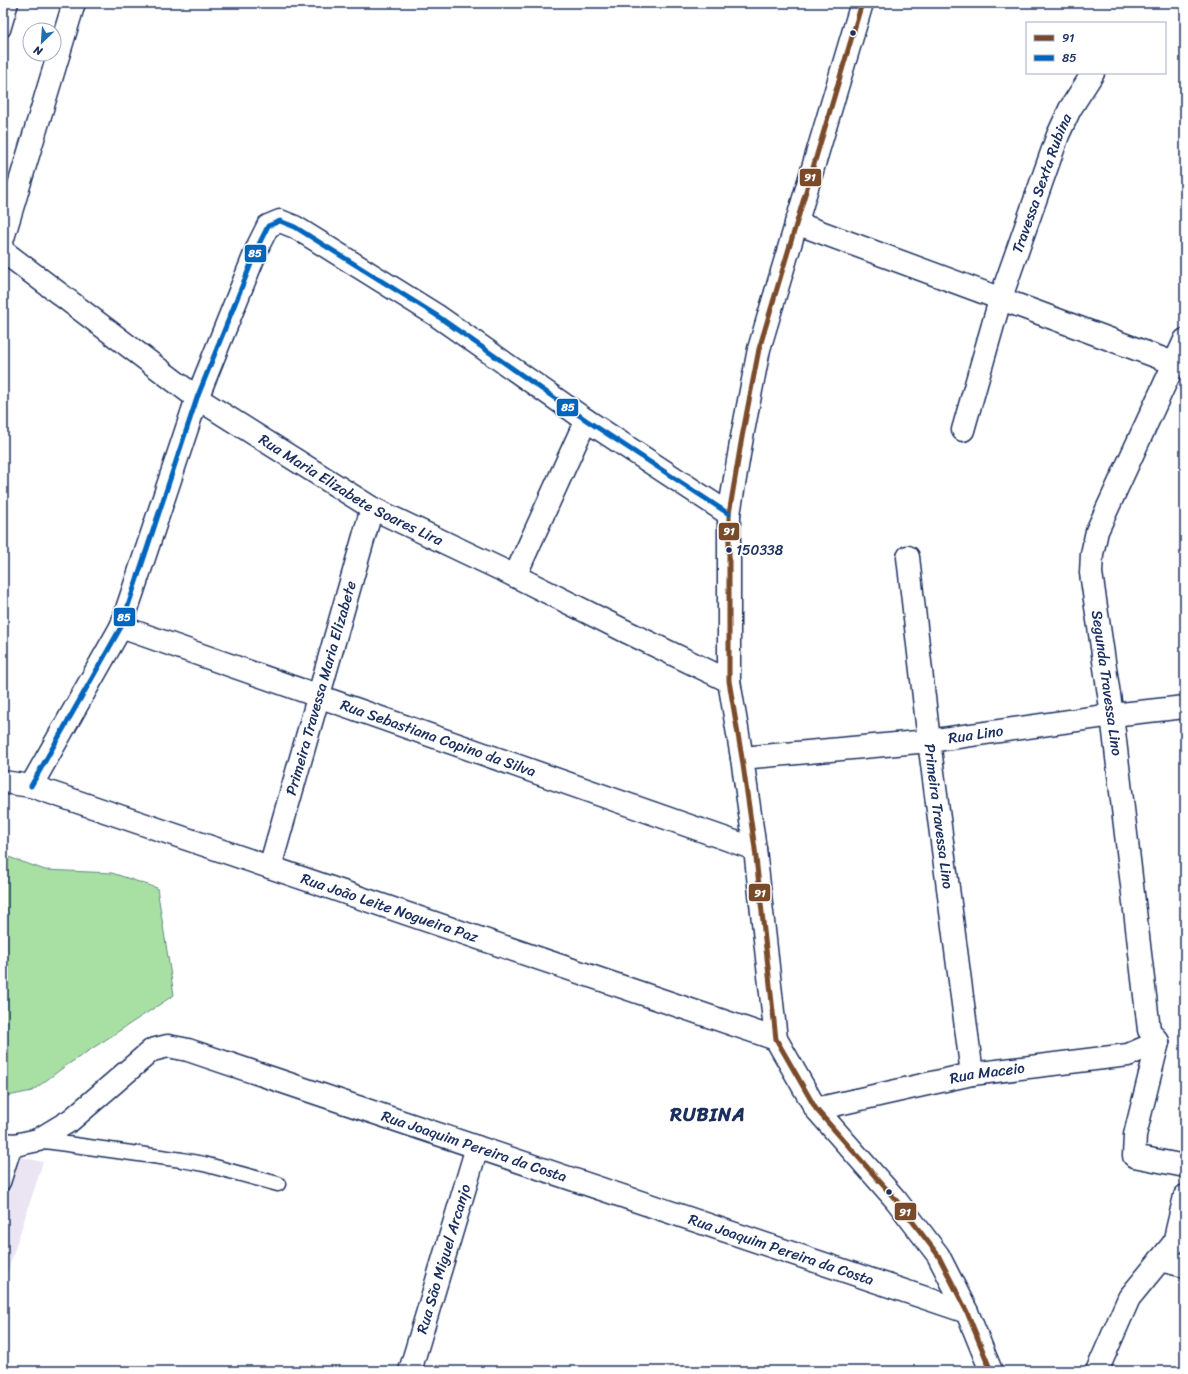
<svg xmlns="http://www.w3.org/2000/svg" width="1188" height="1374" viewBox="0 0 1188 1374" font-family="Sriracha,sans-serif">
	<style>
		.built { fill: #ebe5f3 }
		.green { fill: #a8e0a4; stroke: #628881 }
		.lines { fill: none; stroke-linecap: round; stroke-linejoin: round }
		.service-casing { stroke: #1b2f5e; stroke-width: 17 }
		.minor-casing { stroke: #1b2f5e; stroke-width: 25 }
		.trunk-casing { stroke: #1b2f5e; stroke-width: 25 }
		.service { stroke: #fff; stroke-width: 14 }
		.minor { stroke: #fff; stroke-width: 22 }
		.trunk { stroke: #fff; stroke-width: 22 }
		.bus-1-casing { stroke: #fff; stroke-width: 8 }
		.bus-2-casing { stroke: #fff; stroke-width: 8 }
		.bus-1 { stroke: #7a4b2a; stroke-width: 5 }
		.bus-2 { stroke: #0065bd; stroke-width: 5 }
		.bus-dot { fill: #1b2f5e; stroke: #fff; stroke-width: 1.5 }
		.labels { text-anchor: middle; stroke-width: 4; stroke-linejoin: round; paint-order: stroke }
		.bus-label { font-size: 14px; fill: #1b2f5e; stroke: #fff; text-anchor: start }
		.street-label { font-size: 15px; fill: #1b2f5e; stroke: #fff }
		.district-label { font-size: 19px; font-weight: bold; letter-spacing: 1px; fill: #1b2f5e; stroke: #fff }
		.line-badge { stroke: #fff; stroke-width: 1.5 }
		.badge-label { font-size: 11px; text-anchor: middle; font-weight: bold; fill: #fff }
	</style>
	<rect width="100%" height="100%" fill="#fff"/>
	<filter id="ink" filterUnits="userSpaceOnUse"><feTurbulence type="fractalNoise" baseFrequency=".025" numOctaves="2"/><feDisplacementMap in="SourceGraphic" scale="8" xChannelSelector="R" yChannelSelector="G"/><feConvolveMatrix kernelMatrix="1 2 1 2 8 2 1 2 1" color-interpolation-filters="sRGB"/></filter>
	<g filter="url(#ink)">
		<path class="built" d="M3 1153 43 1162 3 1286Z"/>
		<path class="green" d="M3 855 45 870 112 873 157 888 174 995 64 1067 32 1091 3 1097Z"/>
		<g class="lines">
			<defs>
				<path id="service" d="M3 30 11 3
					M38 1140 182 1160 204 1164 278 1184
					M3 1183 15 1145"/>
				<g id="minor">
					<path d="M862 3 759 349 742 437 729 514V681L742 758 755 849 776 1039 816 1109 896 1200 938 1255 967 1312 991 1371"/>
					<path d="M796 223 1174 363 1185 365"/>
					<path id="s1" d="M3 251 197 398 372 508 515 576 627 632 729 681"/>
					<path id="s2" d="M963 430 1000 300 1058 135 1070 109 1093 73"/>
					<path id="s3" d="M908 557 929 741 972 1074"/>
					<path d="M515 576 586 420"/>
					<path id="s4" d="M121 627 755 849"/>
					<path id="s5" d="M742 758 929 741 1112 715 1185 707"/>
					<path id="s6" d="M3 782 31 786 776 1039"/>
					<path d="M31 786 121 627 197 398 259 244 268 226 280 221 295 227 436 315 586 420 729 514"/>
					<path id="s7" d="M270 867 372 508"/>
					<path d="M1158 1042 1149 1030 1112 715 1091 573 1092 554 1097 531 1185 340"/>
					<path d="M1158 1042 1135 1135 1134 1156 1185 1166"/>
					<path id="s8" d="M816 1109 972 1074 1128 1055 1158 1042"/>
					<path id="s9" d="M3 1144 15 1145 38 1140 71 1120 152 1050 168 1046 188 1050 967 1312"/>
					<path d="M1160 1260 1185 1266"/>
					<path id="s10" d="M410 1371 477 1147"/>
					<path d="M1097 1371 1129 1298 1174 1243 1185 1196"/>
				</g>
				<path id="trunk" d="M3 238 74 3"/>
			</defs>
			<use href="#service" class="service-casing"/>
			<use href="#minor" class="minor-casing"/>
			<use href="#trunk" class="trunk-casing"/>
			<use href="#service" class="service"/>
			<use href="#minor" class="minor"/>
			<use href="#trunk" class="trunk"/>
			<defs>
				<path id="bus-1" d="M862 3 759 349 742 437 729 514V681L742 758 755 849 776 1039 816 1109 896 1200 938 1255 967 1312 991 1371"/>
				<path id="bus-2" d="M31 786 121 627 197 398 259 244 268 226 280 221 295 227 436 315 586 420 729 514"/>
			</defs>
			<use href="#bus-1" class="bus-1-casing"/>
			<use href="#bus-2" class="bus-2-casing"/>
			<use href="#bus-1" class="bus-1"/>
			<use href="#bus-2" class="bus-2"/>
		</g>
	</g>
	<g class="bus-dot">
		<circle cx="853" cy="33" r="3.5"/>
		<circle cx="729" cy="550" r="3.5"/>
		<circle cx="889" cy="1192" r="3.5"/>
	</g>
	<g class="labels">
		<g class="bus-label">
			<text x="736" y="555">150338</text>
		</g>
		<g class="street-label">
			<text dy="5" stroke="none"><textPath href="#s2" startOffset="259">Travessa Sexta Rubina</textPath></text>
			<text dy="5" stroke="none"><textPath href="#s1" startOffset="423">Rua Maria Elizabete Soares Lira</textPath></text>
			<text transform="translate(1107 683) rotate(82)" y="5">Segunda Travessa Lino</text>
			<text dy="5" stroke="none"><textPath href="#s7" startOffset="186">Primeira Travessa Maria Elizabete</textPath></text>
			<text dy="5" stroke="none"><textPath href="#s5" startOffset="235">Rua Lino</textPath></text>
			<text dy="5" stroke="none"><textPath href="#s4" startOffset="336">Rua Sebastiana Copino da Silva</textPath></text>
			<text dy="5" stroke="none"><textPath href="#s3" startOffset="261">Primeira Travessa Lino</textPath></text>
			<text dy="5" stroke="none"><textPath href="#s6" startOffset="407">Rua João Leite Nogueira Paz</textPath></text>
			<text dy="5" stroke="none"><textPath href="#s8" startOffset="175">Rua Maceio</textPath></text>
			<text dy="5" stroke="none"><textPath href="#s9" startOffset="520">Rua Joaquim Pereira da Costa</textPath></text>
			<text dy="5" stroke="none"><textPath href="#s9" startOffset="844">Rua Joaquim Pereira da Costa</textPath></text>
			<text dy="5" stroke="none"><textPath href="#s10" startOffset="117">Rua São Miguel Arcanjo</textPath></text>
		</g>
		<g class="district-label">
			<text x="708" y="1121">RUBINA</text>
		</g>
	</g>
	<g class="line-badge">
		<rect x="799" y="168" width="23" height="19" rx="4" fill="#7a4b2a"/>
		<rect x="244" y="244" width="23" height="19" rx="4" fill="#0065bd"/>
		<rect x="556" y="398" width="23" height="19" rx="4" fill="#0065bd"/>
		<rect x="718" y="522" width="22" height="19" rx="4" fill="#7a4b2a"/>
		<rect x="113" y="607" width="23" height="20" rx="4" fill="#0065bd"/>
		<rect x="748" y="883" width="23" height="19" rx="4" fill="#7a4b2a"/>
		<rect x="894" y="1202" width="23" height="19" rx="4" fill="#7a4b2a"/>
	</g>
	<g class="badge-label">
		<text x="810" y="181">91</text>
		<text x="255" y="257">85</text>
		<text x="568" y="411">85</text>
		<text x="729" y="535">91</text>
		<text x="124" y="621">85</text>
		<text x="760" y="897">91</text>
		<text x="905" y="1216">91</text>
	</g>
	<rect width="1188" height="1374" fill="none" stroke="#fff" stroke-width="16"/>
	<rect x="8" y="8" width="1172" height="1358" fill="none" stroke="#1b2f5e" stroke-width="1.5" filter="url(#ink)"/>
	<rect x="1026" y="22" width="140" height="52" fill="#ffffff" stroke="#a4acbf"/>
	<rect x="1034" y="35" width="20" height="6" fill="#7a4b2a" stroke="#a4acbf"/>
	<text x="1062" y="42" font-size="12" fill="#1b2f5e">91</text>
	<rect x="1034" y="55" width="20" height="6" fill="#0065bd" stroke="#a4acbf"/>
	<text x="1062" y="62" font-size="12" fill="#1b2f5e">85</text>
	<g transform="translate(42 42) rotate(205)"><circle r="19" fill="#ffffff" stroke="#a4acbf"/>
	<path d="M0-3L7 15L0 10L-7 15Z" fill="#1f6fb2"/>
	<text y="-6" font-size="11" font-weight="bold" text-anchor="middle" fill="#1b2f5e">N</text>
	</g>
</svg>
